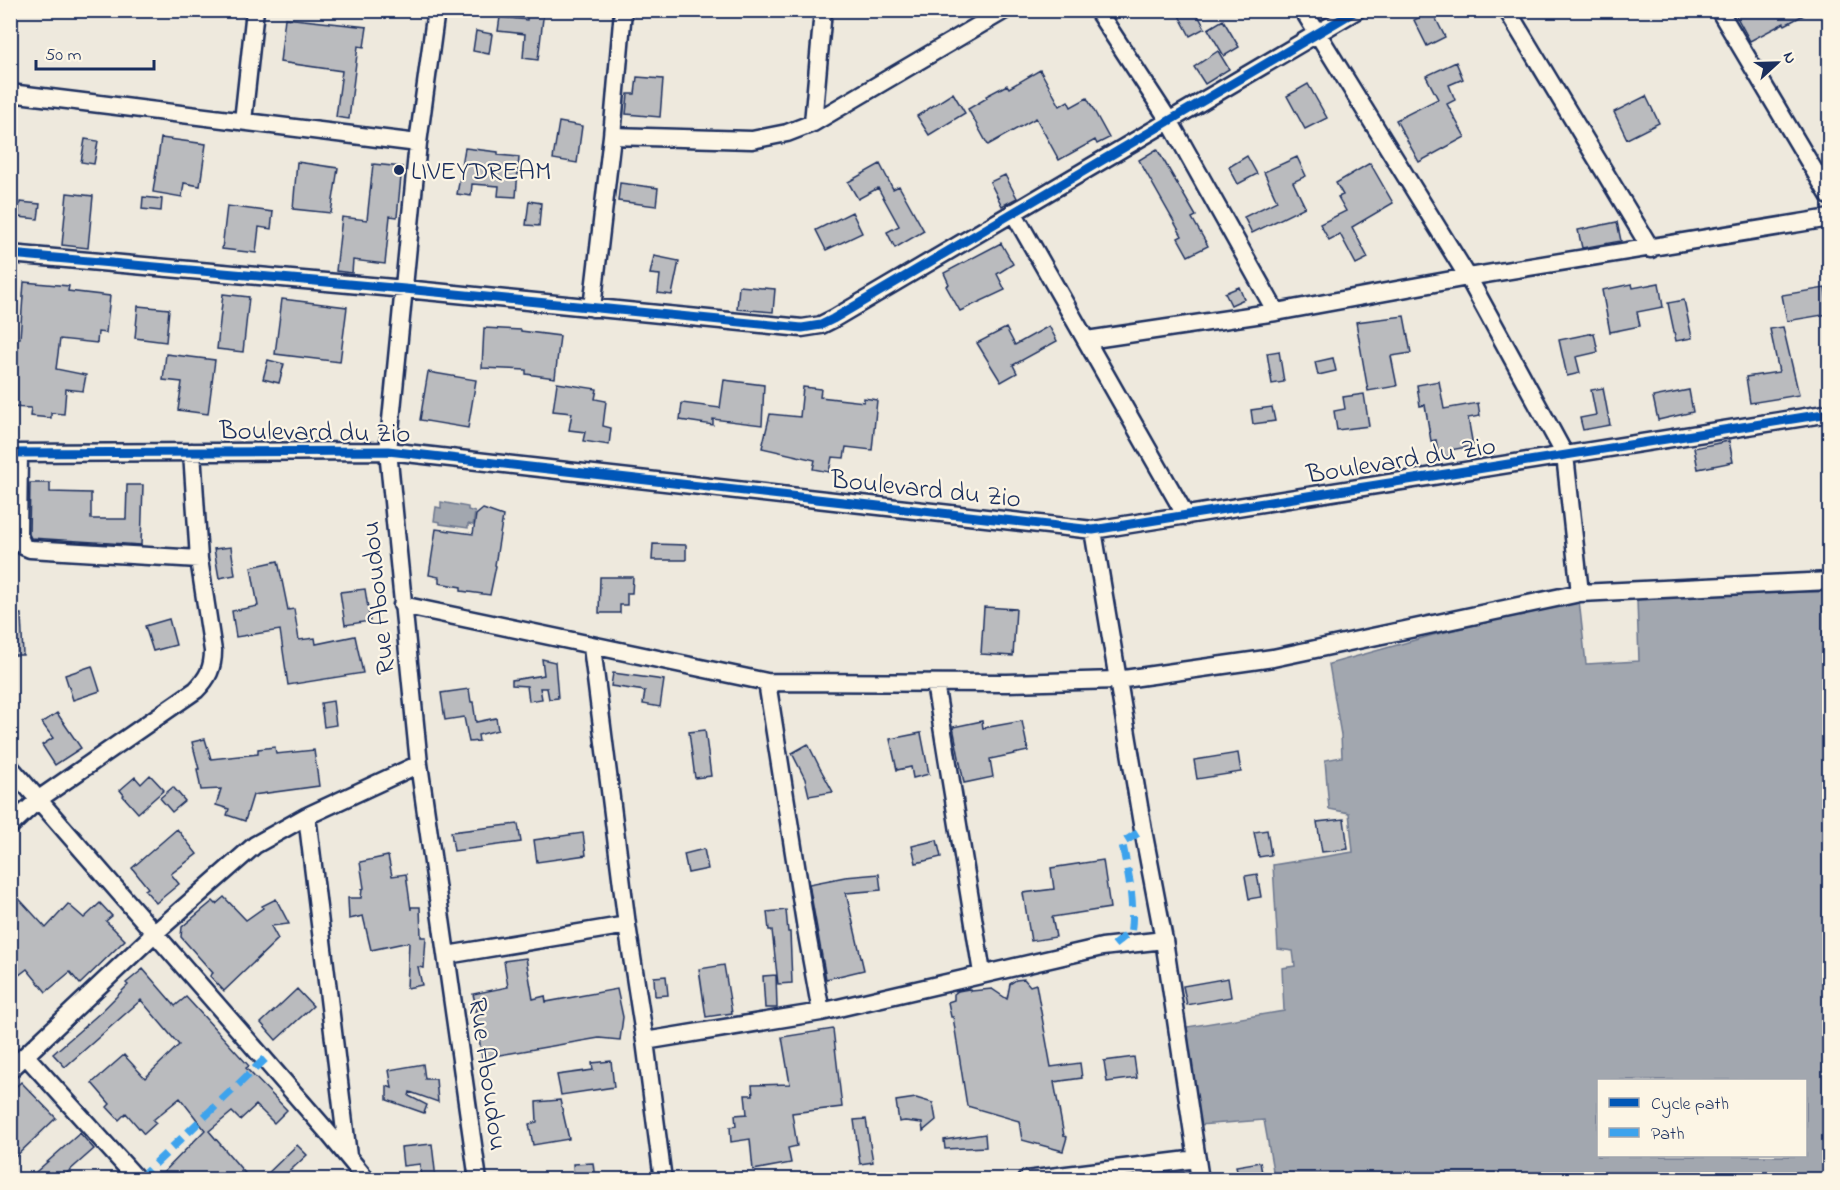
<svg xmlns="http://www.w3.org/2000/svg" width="1840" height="1190" viewBox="0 0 1840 1190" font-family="'Indie Flower',sans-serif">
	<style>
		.water { fill: #a2a7af; stroke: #6c778f; stroke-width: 1.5; fill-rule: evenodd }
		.building { fill: #babbbe; stroke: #1b2f5e; stroke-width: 1.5 }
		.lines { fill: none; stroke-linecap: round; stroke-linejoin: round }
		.minor-casing { stroke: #1b2f5e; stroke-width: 21 }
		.minor { stroke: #fcf5e5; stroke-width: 16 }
		.quiet { stroke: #3da3ed; stroke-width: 8; stroke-dasharray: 15 8; stroke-linecap: butt }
		.cycleway-casing { stroke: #fcf5e5; stroke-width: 13 }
		.cycleway { stroke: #0057b8; stroke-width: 9 }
		.poi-dot { fill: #1b2f5e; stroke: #fcf5e5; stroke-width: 2 }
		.labels { text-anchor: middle; stroke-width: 4.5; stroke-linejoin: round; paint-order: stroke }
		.poi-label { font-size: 27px; fill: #1b2f5e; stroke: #fcf5e5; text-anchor: start }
		.street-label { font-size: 27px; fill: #1b2f5e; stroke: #fcf5e5 }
	</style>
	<rect width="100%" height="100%" fill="#eee9dd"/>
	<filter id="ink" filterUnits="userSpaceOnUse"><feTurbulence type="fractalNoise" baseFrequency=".0167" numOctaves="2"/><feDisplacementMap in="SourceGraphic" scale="12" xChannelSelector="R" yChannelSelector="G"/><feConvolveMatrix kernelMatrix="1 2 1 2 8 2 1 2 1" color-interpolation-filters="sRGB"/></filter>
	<g filter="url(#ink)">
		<path class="water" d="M441 502 468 507V510L475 512 473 525 468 524V528L440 524V522L434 521 436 507 441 508Z
			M1784 592H1829V1179H1262L1274 1176 1264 1120 1199 1125 1187 1027 1284 1011 1282 968 1295 966 1293 951 1278 949 1273 865 1353 852 1349 813 1329 809 1325 760 1342 757 1341 735 1329 664 1433 635 1579 600 1586 664 1639 661 1637 600 1653 597ZM1598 1080H1806V1156H1598Z"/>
		<path class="building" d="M528 10H544L538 60 523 58 525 34 498 31 500 17 527 20Z
			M1176 10H1195L1205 28 1190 36Z
			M1733 10H1813L1785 25 1784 23 1750 41Z
			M1429 13 1431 17 1434 15 1445 37 1427 46 1414 20Z
			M285 18 367 27 364 47 358 46 349 119 336 117 342 71 280 62Z
			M1223 20 1239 47 1224 56 1208 29Z
			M476 31 492 34 489 54 473 51Z
			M1218 51 1229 69 1205 84 1194 67Z
			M1456 62 1463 79 1449 85 1455 100 1447 104 1465 137 1419 162 1396 120 1438 99 1426 76Z
			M1040 70 1060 106 1068 101 1071 107 1087 98 1109 138 1097 144 1095 140 1059 160 1036 118 988 145 968 109 987 98 986 96 1007 85 1009 88Z
			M637 77 663 79 660 117 626 114 628 94H635Z
			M1308 84 1327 118 1305 129 1287 96Z
			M953 93 965 113 929 135 917 116Z
			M1646 96 1659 123 1627 139 1614 112Z
			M559 122 582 126 577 163 553 159Z
			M161 138 206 144 200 186 184 183 182 197 153 192Z
			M85 139 98 141 94 164 81 162Z
			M465 148 498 152V155L519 157 516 197 498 196 499 186 472 184 471 196 457 194Z
			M1157 149 1196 216 1192 218 1208 246 1188 256 1178 238 1182 236 1139 160Z
			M1247 156 1257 174 1238 184 1229 167Z
			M1297 157 1306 176 1293 182 1305 207 1252 233 1244 217 1277 201 1264 172Z
			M297 162 338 168 331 213 293 209Z
			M1370 163 1393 203 1352 227 1368 258 1356 264 1340 234 1329 240 1320 224 1346 211 1338 197 1343 195 1336 183Z
			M373 164 402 167 397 217 390 216 385 264 353 260 352 273 336 271 342 217 367 220Z
			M880 164 893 189 899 186 924 231 895 248 887 232 899 226 878 188 858 199 848 182Z
			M1005 175 1017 198 1002 206 990 182Z
			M620 183 658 188 656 206 618 201Z
			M67 193 93 196 88 248 62 245Z
			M143 197 162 199 161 211 142 209Z
			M529 201 541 203 539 226 526 225Z
			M20 202 40 204 38 219 18 217Z
			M227 206 273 212 271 229 259 227 256 253 222 249Z
			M852 212 862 233 826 250 816 230Z
			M1617 222 1621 241 1582 248 1578 230Z
			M1001 243 1013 264 997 274 1005 290 960 311 946 286 949 284 944 273Z
			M654 256 679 261 672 295 658 293 660 275 650 274Z
			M24 282 69 286 68 291 110 296 106 333 98 332 97 343 60 339 56 369 86 375 83 391 66 389 64 414 51 413V418L30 416 31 408 10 407V348H16V338H20Z
			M1659 283 1663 307 1637 312 1640 326 1610 332 1602 290 1632 284 1633 288Z
			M739 286 775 289 773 312 737 309Z
			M1239 287 1244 299 1231 305 1225 293Z
			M1825 288 1829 314 1787 321 1782 295Z
			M223 294 249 297 243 352 217 349Z
			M282 299 347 307 340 362 275 354Z
			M1684 300 1692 338 1676 341 1668 303Z
			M138 306 169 309 166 342 135 338Z
			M1404 316 1411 353 1391 356 1397 386 1368 391 1356 322Z
			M1049 326 1057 341 1013 365 1017 373 1001 382 977 343 1006 328 1015 345Z
			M1783 327 1799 395 1750 403 1746 377 1779 372 1770 329Z
			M484 328 521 330V331L560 336 555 378 526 374V370L482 368Z
			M1594 333 1598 352 1576 357 1580 373 1567 376 1559 340Z
			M1279 351 1284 382 1272 384 1267 353Z
			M166 354 215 360 208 414 178 410 182 382 163 380Z
			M1333 358 1336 371 1318 375 1315 362Z
			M268 360 284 364 279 383 263 379Z
			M428 372 476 380 468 428 420 420Z
			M724 380 764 385 762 425 713 419V425L680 420 682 403 720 408Z
			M1439 381 1444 409 1478 403 1480 416 1468 418 1473 446 1450 450 1451 456 1439 458 1436 440 1431 441 1425 405 1420 406 1417 385Z
			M557 383 597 389 595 399 606 401 603 426 611 428 609 445 583 441 585 432 569 430 572 413 553 411Z
			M803 387 821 389 820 397 864 402V398L877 400 872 450 846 447 844 458 832 457 829 472 813 469 815 460 762 448 770 414 800 417Z
			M1603 388 1610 425 1583 430 1580 418 1596 415 1591 390Z
			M1689 390 1693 412 1658 420 1653 397Z
			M1364 394 1369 426 1337 430 1334 411 1345 409 1343 397Z
			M1272 407 1275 421 1253 424 1251 410Z
			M1729 441 1733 462 1698 469 1694 448Z
			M30 483H50V492L91 493V519H126L127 485H143L141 545 31 538 29 534Z
			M483 509 503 516 495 565 496 566 490 595 461 591V587L439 583V577L429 575 436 529 473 534 476 515Z
			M653 544 686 545V560H652Z
			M231 547 235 575 219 578 214 549Z
			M278 561 288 610 294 609 299 640 315 638 316 644 355 636 363 673 288 685 280 630 236 637 232 611 258 606 251 567Z
			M600 577H633L632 593H627V605H620V613H599Z
			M365 589 370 621 345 625 340 592Z
			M984 607 1016 609 1013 656 981 654Z
			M10 614H21L23 655H10Z
			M169 619 176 645 153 651 145 626Z
			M542 659 555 662 558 698 549 699 547 688H540L542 699 529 701 527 686 512 685V680L544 675Z
			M92 666 100 691 73 700 65 675Z
			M613 673 664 680 660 707 643 704 645 691 611 686Z
			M469 689 471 702H473L476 722 496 718 498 730 478 735 479 741 469 742 464 717 445 720 441 693Z
			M333 701 336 725 324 727 321 703Z
			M57 713 81 748 55 765 42 745 53 738 42 723Z
			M982 721 983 728 1022 721 1028 751 990 759 993 777 964 783 953 727Z
			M705 730 711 776 695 778 689 732Z
			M921 733 929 774 913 778 911 767 897 770 890 739Z
			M205 739 211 759 258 754V749L275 747 276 754 314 750 319 786 253 795 245 821 227 815 229 809 216 805 221 789 201 790 197 769H199L192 742Z
			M808 744 820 768 833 792 809 796 805 779 792 753Z
			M1238 753 1241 772 1197 779 1194 760Z
			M150 775 164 790 138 813 123 796 124 795 120 790 135 777 141 784Z
			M173 787 185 801 172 812 160 798Z
			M1344 819 1348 849 1322 852 1317 822Z
			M518 824 521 842 454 851 451 832Z
			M177 829 197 854 171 874 179 884 156 903 145 890 148 888 132 868Z
			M1267 830 1271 855 1259 857 1254 832Z
			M583 833 586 855 537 862 534 840Z
			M937 840 941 857 916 863 912 846Z
			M704 849 708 869 688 873 684 854Z
			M388 856 392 876 406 874 411 910V907H420L421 937H426L424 968 418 967 422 985 407 988 409 942 371 950 363 916 349 919 348 898H361L362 889 364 888 360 862Z
			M1103 860 1110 908 1052 917 1056 937 1031 941 1023 893 1054 889 1051 868Z
			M879 874 881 890 846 893 864 970 826 979 809 884 845 877Z
			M1257 874 1261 897 1249 899 1245 876Z
			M10 889 46 928 68 904 84 918 100 903 112 916 106 921 125 940 80 984 70 972 46 992 27 969 10 982Z
			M224 897 246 920 263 908 262 906 276 899 289 924 271 926 278 939 224 991 210 976 213 973 181 937 182 927 213 901 216 904Z
			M786 910 788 932H790L792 983 778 984 772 930H769L767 912Z
			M526 958 533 999 545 996 546 1002 617 989 623 1017 620 1040 599 1038 482 1058 475 1011H477L473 994 508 987 504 961Z
			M724 965 732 1013 706 1017 699 969Z
			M143 969 175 1006 186 997 249 1066 246 1068 287 1110 274 1123 256 1105 240 1120 232 1112 209 1131 250 1179H157L205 1130 180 1098 153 1120 156 1123 144 1134 126 1113 119 1120 107 1107 110 1104 92 1083 124 1055 145 1078 179 1045 141 1000 65 1067 53 1054 101 1012 128 985 126 983Z
			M776 975 777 1008H765L763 976Z
			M666 976 668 995 655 996 654 977Z
			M1228 978 1231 997 1187 1005 1183 986Z
			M1024 979 1030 986 1036 984 1051 1067 1080 1063 1082 1078 1054 1082 1064 1136 1067 1137 1063 1151 1022 1140 1019 1121 967 1106 953 1017H951L948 1002 954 1000V994L958 991 969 989 971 991 992 989 1007 999 1010 984 1016 980Z
			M297 989 313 1006 276 1040 261 1023Z
			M833 1029 842 1107 792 1113 797 1146 788 1148 791 1163 753 1170 750 1139 731 1142 730 1127 736 1126 735 1115 747 1114 745 1095H753L752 1085 790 1084 782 1037Z
			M1134 1057 1137 1078 1107 1082 1104 1061Z
			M611 1061 614 1087 561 1095 557 1075 593 1070 592 1063Z
			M423 1064 425 1079H436L438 1102 410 1092 409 1096 427 1105 424 1113 387 1100V1086L392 1088 389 1070Z
			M21 1082 56 1118 10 1162V1092Z
			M916 1098 933 1103 936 1120 923 1131 922 1123 905 1121 899 1122 896 1101Z
			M560 1100 569 1139 533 1145 529 1124 537 1122 536 1102Z
			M866 1119 873 1162 860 1164 854 1120Z
			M80 1133 94 1149 60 1179H28Z
			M985 1134 986 1147 945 1149 944 1140Z
			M432 1144 436 1179H421L420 1164 403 1166 401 1147Z
			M297 1145 307 1155 281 1179H262Z
			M1260 1162 1263 1178 1239 1179 1236 1166Z
			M593 1163 595 1179H574L573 1164Z"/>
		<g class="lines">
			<defs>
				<path id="minor" d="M436 10 418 143 388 451 419 764 478 1180
					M1097 10 1170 122 1276 312
					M1303 10 1468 277 1565 455 1580 593
					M1507 10 1651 249
					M1719 10 1830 197
					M10 93 418 143
					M243 121 255 10
					M813 123 823 10
					M612 136 752 140 787 133 813 123 1005 10
					M1013 212 1186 516
					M10 254 405 289 802 328 821 325 833 319 1357 10
					M592 308 612 136 623 10
					M1087 340 1276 312 1468 277 1830 218
					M10 453 388 451 1093 530 1830 413
					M19 453 18 534 23 546 30 549 199 559
					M1093 530 1143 830 1164 940 1200 1180
					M402 605 767 682 1007 683 1117 680 1273 658 1580 593 1830 581
					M592 647 627 925 645 1041 663 1180
					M767 682 806 929 821 1012
					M935 683 982 973
					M10 767 325 1129 367 1180
					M307 816 348 1156
					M10 826 39 799 196 690C208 678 213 668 213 651L199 559 192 452
					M447 955 627 925
					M645 1041 821 1012 1102 947 1164 940
					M26 1056 138 1180
					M10 1070 155 933 255 845 307 816 419 764
					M1026 1180 1197 1159"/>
			</defs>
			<use href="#minor" class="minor-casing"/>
			<use href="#minor" class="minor"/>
			<path class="quiet" d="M1114 945 1131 931C1135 901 1128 872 1122 843L1143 830
				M138 1180 265 1059"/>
			<defs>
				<path id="cycleway" d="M10 254 405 289 802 328 821 325 833 319 1357 10
					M10 453 388 451 1093 530 1830 413"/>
			</defs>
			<use href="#cycleway" class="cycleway-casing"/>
			<use href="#cycleway" class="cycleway"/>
		</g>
	</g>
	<circle class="poi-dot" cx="399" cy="170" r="6"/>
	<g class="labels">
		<g class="poi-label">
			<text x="411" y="179">LIVEYDREAM</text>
		</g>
		<g class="street-label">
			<text transform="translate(315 431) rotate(1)" y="9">Boulevard du Zio</text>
			<text transform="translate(1401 459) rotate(-9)" y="9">Boulevard du Zio</text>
			<text transform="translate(926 488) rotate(6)" y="9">Boulevard du Zio</text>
			<text transform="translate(377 598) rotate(-96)" y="9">Rue Aboudou</text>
			<text transform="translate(489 1074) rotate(82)" y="9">Rue Aboudou</text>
		</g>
	</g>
	<rect width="1840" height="1190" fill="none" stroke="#fcf5e5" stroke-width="36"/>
	<rect x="18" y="18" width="1804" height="1154" fill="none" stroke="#1b2f5e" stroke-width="2" filter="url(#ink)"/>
	<rect x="1597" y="1079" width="210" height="78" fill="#fcf5e5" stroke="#a2a6af" stroke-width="1.5"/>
	<rect x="1609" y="1098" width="30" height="9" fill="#0057b8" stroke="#a2a6af" stroke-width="1.5"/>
	<text x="1651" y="1109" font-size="18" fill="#1b2f5e">Cycle path</text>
	<rect x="1609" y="1128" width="30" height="9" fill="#3da3ed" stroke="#a2a6af" stroke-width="1.5"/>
	<text x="1651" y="1139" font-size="18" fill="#1b2f5e">Path</text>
	<g transform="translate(1777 63) rotate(68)" stroke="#fcf5e5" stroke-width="4.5" paint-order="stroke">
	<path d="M0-4.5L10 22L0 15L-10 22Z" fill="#1b2f5e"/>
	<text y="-9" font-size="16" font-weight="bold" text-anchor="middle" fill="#1b2f5e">N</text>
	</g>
	<path d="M36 60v9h118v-9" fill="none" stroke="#1b2f5e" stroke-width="3"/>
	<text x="45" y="60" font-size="18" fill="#1b2f5e" stroke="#fcf5e5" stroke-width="4.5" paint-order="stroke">50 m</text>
</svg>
